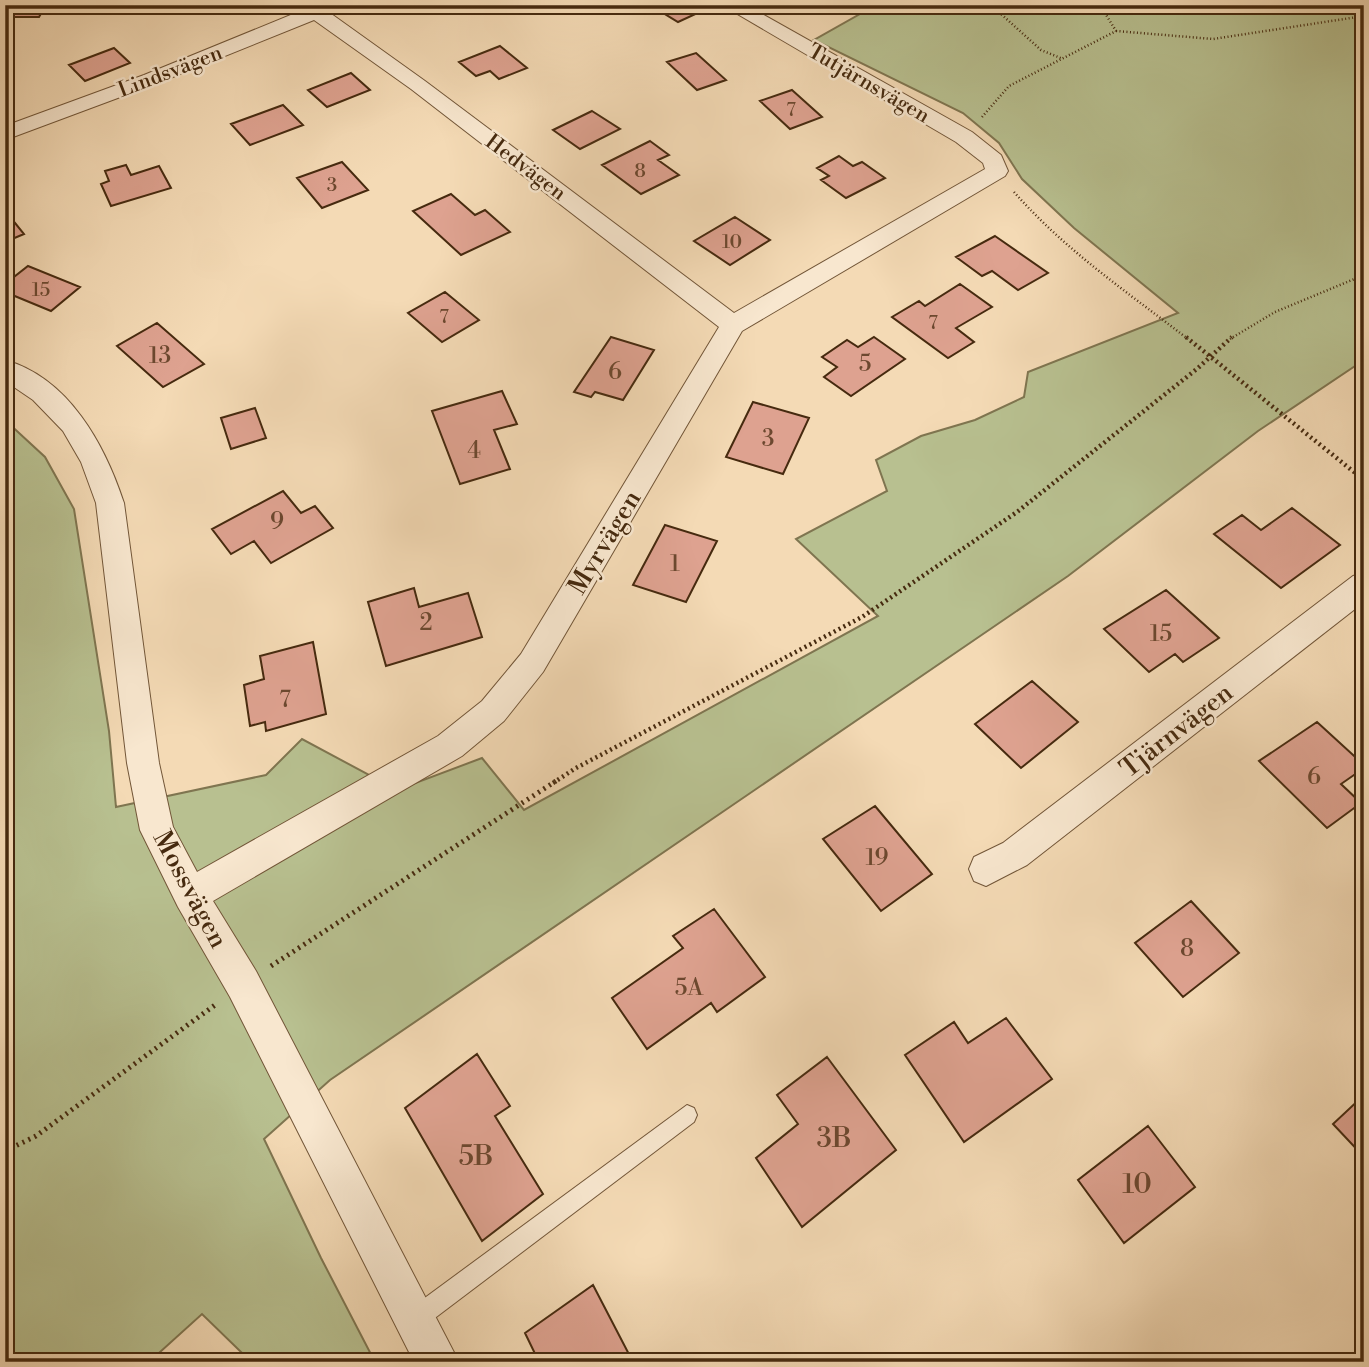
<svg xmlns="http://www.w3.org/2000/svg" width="1369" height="1367" viewBox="0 0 1369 1367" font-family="'Libre Bodoni',serif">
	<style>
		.green { fill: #b8c090; stroke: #7f7550; stroke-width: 2 }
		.building { fill: #dea290; stroke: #462a0f; stroke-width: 2 }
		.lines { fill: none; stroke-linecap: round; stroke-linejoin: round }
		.service-casing { stroke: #725638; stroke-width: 2 }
		.minor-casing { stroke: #725638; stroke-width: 2 }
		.path-far2 { stroke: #462a0f; stroke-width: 2.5; stroke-dasharray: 1 2.5; stroke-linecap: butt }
		.path-far1 { stroke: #462a0f; stroke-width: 4.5; stroke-dasharray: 2 3.5; stroke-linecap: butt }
		.path { stroke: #462a0f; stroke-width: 5; stroke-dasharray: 2 4.5; stroke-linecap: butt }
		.service { fill: #f8e7cf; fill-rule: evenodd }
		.minor { fill: #f8e7cf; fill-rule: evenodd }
		.labels { text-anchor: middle; stroke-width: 5; stroke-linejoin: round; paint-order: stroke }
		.far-number-label { font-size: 19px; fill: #6c482f }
		.far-street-label { font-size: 21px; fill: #462a0f; stroke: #f8e7cf }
		.number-label { font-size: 23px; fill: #6c482f }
		.street-label { font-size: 26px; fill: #462a0f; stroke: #f8e7cf }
		.near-number-label { font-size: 28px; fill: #6c482f }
	</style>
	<rect width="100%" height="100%" fill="#f4dab5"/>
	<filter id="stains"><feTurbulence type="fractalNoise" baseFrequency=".00286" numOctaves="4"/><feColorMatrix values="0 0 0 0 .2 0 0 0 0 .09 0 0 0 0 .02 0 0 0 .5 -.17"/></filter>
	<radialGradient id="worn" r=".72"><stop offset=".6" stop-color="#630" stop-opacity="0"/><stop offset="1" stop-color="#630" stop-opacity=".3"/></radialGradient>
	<path class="green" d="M876 5H1364V360L1258 431 1068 576 330 1080 264 1139 321 1258 375 1362H257L242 1353 202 1314 149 1362H5V420L45 457 74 509 109 731 116 807 266 775 302 739 397 790 482 758 524 810 878 616 796 539 887 491 876 460 921 436 975 420 1024 397 1028 372 1178 313 1074 228 1022 179 999 143 963 113 814 40Z"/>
	<path class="building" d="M5 5H46L39 17H5Z
		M673 5H688L700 12 678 22 660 11Z
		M500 46 527 68 499 79 490 71 476 76 459 62Z
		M114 48 130 63 85 81 69 65Z
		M696 53 726 80 697 90 667 62Z
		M351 73 370 90 327 107 308 90Z
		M792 90 822 117 790 129 760 101Z
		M283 105 303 125 250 145 231 124Z
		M592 111 620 129 580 149 553 130Z
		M650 141 669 155 658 160 679 175 641 194 602 165Z
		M839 156 853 166 862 162 885 178 846 198 821 180 829 176 817 168Z
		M342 162 368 190 322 208 297 178Z
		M126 165 131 175 159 166 171 188 111 206 101 184 109 181 105 171Z
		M451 194 475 215 485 210 510 232 461 255 413 211Z
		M735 217 770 240 730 265 694 241Z
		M11 218 24 234 5 242V220Z
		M995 236 1048 273 1018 290 992 271 982 276 956 257Z
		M28 266 80 287 51 311 5 292V284Z
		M960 284 992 307 956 328 974 342 948 358 892 317 919 301 925 306Z
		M445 292 479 320 442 342 408 313Z
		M157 323 204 364 163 387 117 346Z
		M611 337 654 350 623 400 595 392 591 397 574 392Z
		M874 337 905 359 851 396 824 377 837 367 822 357 847 340 858 347Z
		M502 391 517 424 494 430 510 469 460 484 432 411Z
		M753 402 809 418 783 474 726 457Z
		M255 408 266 438 231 449 221 418Z
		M283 491 301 513 315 506 333 528 271 563 254 541 231 554 212 529Z
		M1292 508 1340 545 1281 588 1214 534 1242 515 1261 530Z
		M665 525 717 541 686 602 633 585Z
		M414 588 419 607 468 593 482 637 386 666 368 602Z
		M1166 590 1219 638 1183 662 1175 654 1149 672 1104 629Z
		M313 642 326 714 266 731 265 722 250 726 244 685 264 679 260 656Z
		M1032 681 1078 722 1021 768 975 724Z
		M1317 722 1364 765V768L1341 784 1361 803 1327 828 1259 761Z
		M875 806 932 874 881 911 823 839Z
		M1191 901 1239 953 1183 997 1135 943Z
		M714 909 765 977 717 1012 711 1003 647 1049 612 998 683 948 673 936Z
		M1006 1018 1052 1079 964 1142 905 1055 954 1022 968 1043Z
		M477 1054 510 1106 495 1116 543 1194 482 1241 405 1108Z
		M827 1057 896 1150 802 1227 756 1158 798 1124 777 1095Z
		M1364 1095V1157L1333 1124Z
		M1148 1126 1195 1187 1124 1243 1078 1180Z
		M593 1285 633 1362H539L525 1333Z"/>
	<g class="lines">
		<defs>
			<path id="service" d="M687 1105 694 1108 697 1115 694 1122 423 1327 415 1330 407 1327 404 1319 407 1311Z"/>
			<path id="minor" d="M315 5H342L330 13 425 81 734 313 985 169 983 163 956 142 722 5H746L972 132 1001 155 1008 171 1005 176 742 331 543 672 504 721 462 756 213 901 256 971 459 1362H414L230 997 178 907 140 830 127 763 96 503 81 462 63 431 33 400 5 381V360C69 378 105 445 124 503L159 763 173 827 197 872 438 736 482 701 521 654 719 327 411 89 314 20 158 83 5 140V126L144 75Z
				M1364 573V602L1027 865 986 886 974 881 969 869 974 857 1003 843 1353 576Z"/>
		</defs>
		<use href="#service" class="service-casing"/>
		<use href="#minor" class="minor-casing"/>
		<path class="path-far2" d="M959 5 997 12
			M991 5 1041 50 1063 59
			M1116 31 1213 39 1364 16
			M982 117 1009 86 1116 31 1100 5
			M1014 192C1065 250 1127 292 1188 339
			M1230 339 1275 312 1364 275"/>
		<path class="path-far1" d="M1186 337 1364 480
			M553 783 576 768 862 617 1017 512 1198 368 1232 337"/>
		<path class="path" d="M271 966 556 781
			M5 1151 36 1136 215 1005"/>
		<use href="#service" class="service"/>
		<use href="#minor" class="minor"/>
	</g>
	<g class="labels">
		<g class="far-number-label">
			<text x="791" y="116">7</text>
			<text x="640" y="177">8</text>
			<text x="332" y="191">3</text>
			<text x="732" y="248">10</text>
			<text x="41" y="296">15</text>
			<text x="444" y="323">7</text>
			<text x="933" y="329">7</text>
		</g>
		<g class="far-street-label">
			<text transform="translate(170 71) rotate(-21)" y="7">Lindsvägen</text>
			<text transform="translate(869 83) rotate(30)" y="7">Tutjärnsvägen</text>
			<text transform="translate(526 167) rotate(37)" y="7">Hedvägen</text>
		</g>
		<g class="number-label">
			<text x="160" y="363">13</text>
			<text x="865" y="371">5</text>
			<text x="615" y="379">6</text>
			<text x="768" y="446">3</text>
			<text x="474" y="458">4</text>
			<text x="277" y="529">9</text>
			<text x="675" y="571">1</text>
			<text x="426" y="630">2</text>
			<text x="1161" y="641">15</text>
			<text x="285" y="707">7</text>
			<text x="1314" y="784">6</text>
			<text x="877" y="865">19</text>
			<text x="1187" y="956">8</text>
			<text x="689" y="995">5A</text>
		</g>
		<g class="street-label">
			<text transform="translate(604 542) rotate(-59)" y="9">Myrvägen</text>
			<text transform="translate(1176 730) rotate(-38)" y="9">Tjärnvägen</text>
			<text transform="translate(191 889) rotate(62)" y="9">Mossvägen</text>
		</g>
		<g class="near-number-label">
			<text x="834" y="1147">3B</text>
			<text x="476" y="1165">5B</text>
			<text x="1137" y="1193">10</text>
		</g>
	</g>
	<rect width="1369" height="1367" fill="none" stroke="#f4dab5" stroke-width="28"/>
	<rect x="7" y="7" width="1355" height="1353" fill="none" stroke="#462a0f" stroke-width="3.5"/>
	<rect x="14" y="14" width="1341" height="1339" fill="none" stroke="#462a0f" stroke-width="2"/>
	<rect width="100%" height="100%" filter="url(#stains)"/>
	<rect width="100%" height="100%" fill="url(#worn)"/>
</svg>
